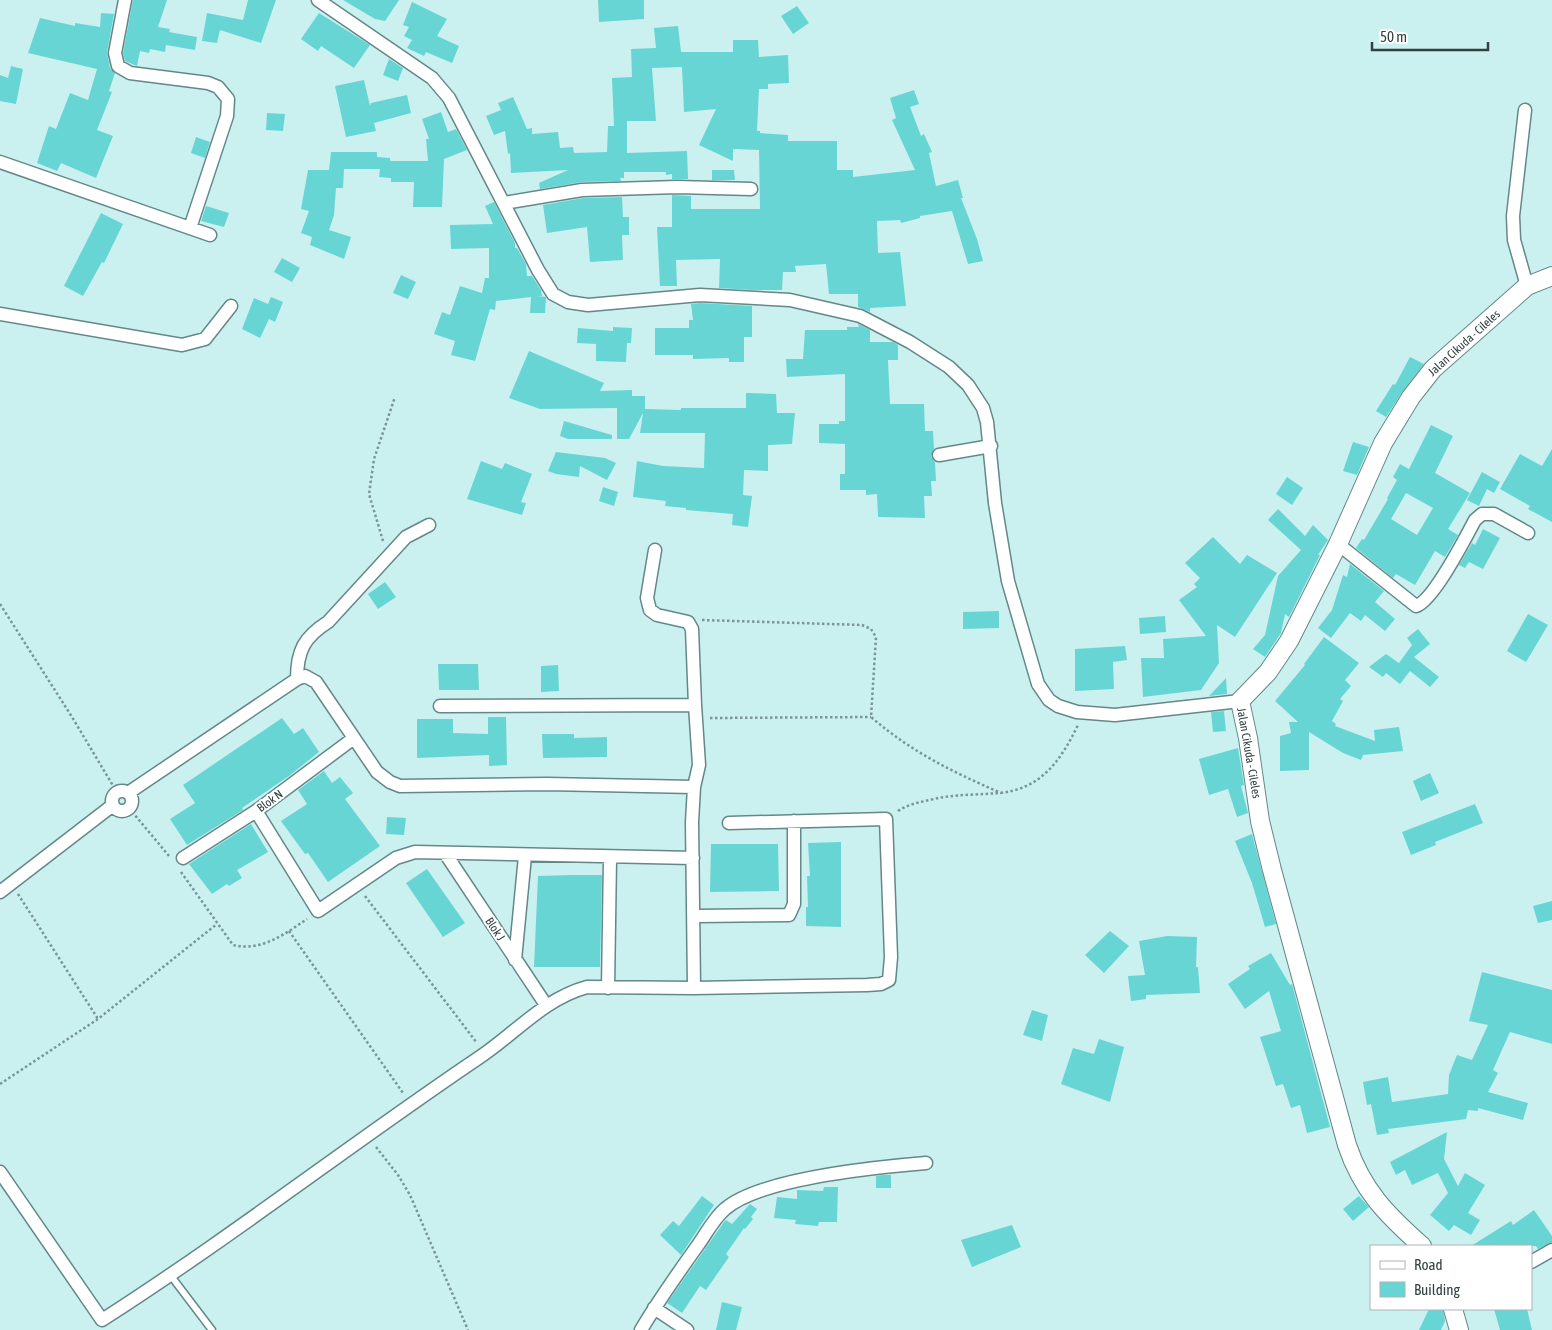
<svg xmlns="http://www.w3.org/2000/svg" width="1552" height="1330" viewBox="0 0 1552 1330" font-family="'Asap Condensed',sans-serif">
	<style>
		.building { fill: #68d5d5; fill-rule: evenodd }
		.lines { fill: none; stroke-linecap: round; stroke-linejoin: round }
		.lane-casing { stroke: #638887; stroke-width: 9 }
		.street-casing { stroke: #638887; stroke-width: 15 }
		.secondary-casing { stroke: #638887; stroke-width: 20 }
		.path { stroke: #7a9594; stroke-width: 2.5; stroke-dasharray: 2.5 2.5; stroke-linecap: butt }
		.lane { stroke: #fff; stroke-width: 6 }
		.street { stroke: #fff; stroke-width: 12 }
		.secondary { stroke: #fff; stroke-width: 18 }
		.labels { text-anchor: middle; stroke-width: 4; stroke-linejoin: round; paint-order: stroke }
		.street-label { font-size: 12px; fill: #314040; stroke: #fff }
	</style>
	<rect width="100%" height="100%" fill="#caf1f0"/>
	<path class="building" d="M133 0H167L158 27 170 29 169 32 197 37 195 50 166 45 165 52 150 49 149 53 140 51 137 66 125 61 123 53Z
		M248 0H276L261 43 220 30 217 43 202 41 207 13 243 20Z
		M343 0H399L385 21 375 19Z
		M598 0H644V19L599 22Z
		M412 2 447 19 437 36 459 46 452 63 426 52 424 56 407 48 412 40 404 36 409 27 403 25Z
		M797 6 809 23 793 34 781 16Z
		M101 13 114 14 107 52 110 68 115 73 109 91 112 92 97 130 113 136 96 178 61 163 57 171 37 163 49 126 56 129 70 93 88 100 97 69 28 53 40 18 75 26V23L100 27Z
		M319 13 370 45 354 68 321 46 318 51 301 39Z
		M678 26 681 52H733V40H758L759 57 788 55 789 83 768 84V89H759L757 131H760V133L788 135V141H837V170H853V177L915 170 892 120 896 118 890 98 914 90 919 104 910 107 921 136 924 134 932 152 929 153 936 186 958 180 963 198H961L977 239 983 261 968 264 952 211 920 216V218L901 223 900 220 877 221 878 253 900 252 906 306 870 308V312L858 307V294H829L826 264 795 266 796 272H783L782 290H752L719 288 720 259 676 260 677 286H660L657 227H672V195L691 196V209H760L759 150 733 149V161L699 145 716 109 684 112 682 67 652 68 656 121H627V153L687 151 688 179H672V174L666 175V172H624V178H620L621 181 582 182 540 189 539 183 568 170 511 173 510 153 508 154 505 131 494 135 486 116 501 110 498 103 513 97 527 129 532 128V134L558 132 560 148 573 147 574 153 607 152 608 126H614L612 78 632 77 631 49 656 48 654 28Z
		M389 59 403 68 398 81 383 75Z
		M11 66 23 69 16 104 0 101V75L8 78Z
		M364 80 370 106 371 103 407 95 411 113 374 123 376 131 346 137 335 86Z
		M441 112 448 132 456 129 467 150 444 159 442 207H413L414 182H391V178L379 177 380 169H344L343 188H336L334 215 329 230 351 237 344 259 310 245 312 237 301 233 309 211 301 209 308 170H329L331 152H377V157L390 158V161H428L426 139H429L422 119Z
		M267 113 285 114 283 131 266 130Z
		M196 137 210 142 205 158 191 153Z
		M712 170H734L735 180H712Z
		M622 197 623 217H629V235H622L623 260 590 262 587 227 547 233 543 205 583 198Z
		M494 202 515 243V248H517L526 264 527 276H532L541 290 542 296H537L546 297 545 313H530L531 297 496 301 495 310 490 309 475 361 451 355 455 341 434 334 442 312 450 315 460 286 482 293 485 278H489V248L451 249 450 225 493 224 485 206Z
		M206 206 229 213 224 227 201 221Z
		M101 213 123 224 104 263 102 262 83 296 64 286Z
		M282 258 300 268 292 282 274 272Z
		M401 275 416 282 408 299 393 293Z
		M271 297 283 302 275 322 269 319 260 338 242 329 254 298 268 304Z
		M700 303 752 306V337H744V362H729V358L693 359V355H655V328H689V320H693L691 304Z
		M858 324 870 330V342H893L898 345V360H888L890 404H924L925 431H933L934 449 931 456 935 462 936 481H931L932 496H924L925 518 878 517 877 494 866 495V490H840V474H845V444L819 443V424H839V421H845V374L787 377 786 359H803L805 330H847V327H859Z
		M613 327 632 328 631 343H627L626 362 596 361V344L577 343 578 328 613 331Z
		M529 351 604 383 600 391 632 390V396H645V409L681 410V408H746V393L776 394 777 413H795L792 444 768 445V471L744 470 743 495 752 496 748 527 732 525 733 514 686 510V508L665 506 666 501 633 497 637 461 663 466 704 468 705 433H640L643 413 629 439H617V408L540 409 509 398Z
		M1410 357 1424 364 1403 391 1386 417 1376 411 1393 384 1395 385Z
		M564 421 612 435V439H568L560 436Z
		M1431 425 1453 436 1435 473 1470 493 1448 529 1458 535 1445 557 1435 551 1415 585 1396 574 1393 578 1356 548 1362 539 1364 540 1388 499 1387 498 1397 480 1393 477 1400 464 1409 469ZM1406 493 1433 508 1417 535 1391 519Z
		M1353 442 1369 447 1357 475 1343 471Z
		M1552 449V522L1528 509 1530 506 1500 489 1520 454 1542 466Z
		M556 452 605 458 616 463 607 480 580 466 579 477 556 474 548 471Z
		M481 461 502 469 505 463 532 474 521 502 526 503 522 515 467 499Z
		M1482 472 1500 482 1494 493 1487 489 1479 506 1467 500Z
		M1287 477 1303 488 1292 505 1276 494Z
		M603 487 618 492 614 506 599 501Z
		M1278 509 1305 536 1313 525 1328 540 1318 555H1320L1289 617 1285 614 1281 633 1265 657 1253 649 1265 635 1278 576 1301 550 1268 520Z
		M1483 529 1500 538 1483 569 1469 562 1465 568 1459 565 1472 543 1475 545Z
		M1213 537 1240 564 1247 555 1277 573 1235 637 1217 625 1219 663 1201 690 1143 697 1141 658H1164L1163 639 1206 636 1179 600 1197 587 1194 584 1200 578 1185 563Z
		M1350 564 1384 591 1375 602 1395 619 1385 631 1365 615 1361 621 1350 613 1331 638 1318 628 1332 610 1343 575 1347 577Z
		M385 582 396 597 378 609 368 594Z
		M999 611V628L963 629V612Z
		M1528 614 1548 625 1526 662 1507 651Z
		M1165 616 1166 632 1140 634 1139 618Z
		M1418 629 1430 644 1414 657 1439 677 1430 687 1410 671 1400 684 1386 673 1383 677 1369 667 1386 654 1399 663 1412 645 1407 638Z
		M1324 637 1359 663 1345 680 1351 686 1340 699 1343 701 1332 721 1336 724 1335 726 1375 741 1374 730 1399 727 1403 751 1363 755 1361 760 1343 753 1309 732V770L1280 771V736L1291 733 1289 722H1298L1275 701 1305 665 1304 664Z
		M1125 646 1127 660 1113 662 1114 689 1075 691V649Z
		M438 664H478L479 690H439Z
		M558 665 559 691 541 692V666Z
		M1226 678 1227 694 1209 696 1210 695Z
		M1224 711 1226 731 1213 732 1211 712Z
		M488 717H506L507 765 489 766V755L417 758V719H453V733L488 734Z
		M282 718 294 734 303 728 319 752 289 776 242 808 243 810 187 845 170 819 195 803 183 785Z
		M542 734H574V738L607 737V757L543 758Z
		M1238 748 1244 785 1241 786 1248 813 1237 817 1228 789 1209 795 1199 759Z
		M324 771 332 783 340 777 353 793 345 799 380 846 328 882 308 853 305 854 281 821 307 804 298 790Z
		M1430 773 1439 793 1421 801 1413 781Z
		M1475 804 1483 823 1435 842 1436 845 1411 855 1402 832Z
		M387 817 406 818 404 835 386 834Z
		M251 824 268 852 237 870 242 878 229 886 227 884 212 894 189 864Z
		M1252 834 1276 924 1265 927 1252 883 1235 841Z
		M841 842V927L806 926V907H808L807 876H810L808 843Z
		M711 844H778L779 891 710 892Z
		M427 869 465 923 443 937 406 883Z
		M572 875H602L600 967H534L538 876Z
		M1552 901V920L1538 923 1533 906Z
		M1110 931 1129 946 1104 973 1085 955Z
		M1167 936 1197 937 1196 967H1198L1200 993 1146 995V999L1131 1001 1128 976 1145 975 1139 941Z
		M1271 953 1290 985 1292 984 1330 1127 1307 1133 1300 1105 1291 1108 1283 1084 1276 1086 1260 1037 1281 1031 1269 991 1245 1009 1228 984 1250 969 1248 966Z
		M1482 972 1552 990V1044L1510 1032 1493 1070 1498 1073 1488 1092 1528 1103 1523 1120 1478 1108V1111L1468 1110 1466 1119 1388 1129 1389 1133 1377 1135 1371 1104 1367 1105 1363 1082 1388 1077 1392 1102 1448 1094 1449 1075 1457 1055 1472 1060 1488 1025 1469 1021Z
		M1032 1010 1048 1015 1042 1041 1023 1035Z
		M1099 1039 1124 1047 1110 1102 1061 1084 1073 1048 1094 1054Z
		M1447 1132 1444 1159 1458 1186 1465 1173 1485 1185 1468 1213 1480 1220 1471 1235 1454 1225 1449 1231 1430 1215 1448 1193 1438 1173 1412 1185 1405 1170 1396 1175 1390 1162Z
		M882 1175H891V1188H876V1176Z
		M824 1187H838L837 1222H819L818 1226 795 1224 796 1220 774 1218 777 1197 797 1199V1190L823 1191Z
		M702 1196 714 1205 681 1255 660 1235 673 1221 679 1226Z
		M1359 1196 1369 1207 1353 1221 1343 1209Z
		M750 1204 757 1209 751 1217 753 1219 745 1229 744 1228 726 1254 729 1257 706 1290 700 1286 682 1313 667 1303 724 1222 726 1220 732 1224Z
		M1534 1210 1552 1236V1242L1538 1249 1536 1246H1471L1511 1221 1513 1225Z
		M1012 1225 1021 1247 972 1267 961 1240Z
		M722 1302 742 1307 736 1330H716Z
		M1429 1309H1443L1445 1321 1441 1330H1419Z
		M1494 1309H1527L1532 1330H1500Z"/>
	<g class="lines">
		<defs>
			<path id="lane" d="M171 1276 212 1330"/>
			<path id="street" d="M125 0 115 53 118 66 130 73 208 83 218 87 228 99 227 116 190 228
				M318 0 432 78 449 98 538 270 553 294 568 302 588 305 700 295 790 300 860 316 910 342 949 367 968 385 983 408 987 422 995 503 1008 581 1038 684 1049 700 1058 706 1077 712 1115 715 1240 701
				M1525 110 1513 216 1514 240 1527 286
				M0 162 210 235
				M504 203 582 190 677 187 751 189
				M0 314 182 345 205 339 231 306
				M939 455 991 446
				M1338 544 1416 606C1433 601 1466 537 1475 520L1482 514H1494L1528 533
				M655 550 647 598 650 610 657 615 688 622 692 629 695 705
				M297 679C297 651 304 637 328 622L406 537 429 525
				M440 706 695 705 699 765 694 787
				M112 801a10 10 0 1 1 20 0a10 10 0 1 1-20 0Z
				M128 793 297 679 305 676 316 682 377 772 390 782 400 786 547 784 694 787 692 822 694 988
				M256 811 318 911 396 858 415 852 693 858
				M445 853 546 1005
				M183 858 256 811 354 738
				M0 892 113 805
				M695 916 789 915 794 904V821
				M515 960 525 856
				M608 988 610 858
				M0 1172 102 1320C230 1238 351 1144 477 1059 514 1035 543 999 587 987L694 988 867 985 881 984 889 980 891 957 886 819 729 823
				M1531 1262 1552 1250
				M654 1308 687 1330
				M641 1330C658 1301 678 1273 698 1245 706 1234 714 1218 725 1209 761 1178 878 1167 926 1163"/>
			<path id="secondary" d="M1422 1246C1387 1215 1362 1190 1347 1145L1272 870 1260 821 1248 738 1240 701 1268 672 1289 641 1338 544 1383 443 1411 397 1433 369 1527 286 1552 276
				M1453 1309 1459 1330"/>
		</defs>
		<use href="#lane" class="lane-casing"/>
		<use href="#street" class="street-casing"/>
		<use href="#secondary" class="secondary-casing"/>
		<path class="path" d="M383 541 369 494 374 459 395 397
			M0 604 72 717 115 789
			M702 620 862 625 871 629 876 637 871 717C913 753 951 771 1001 793
			M710 718 871 717
			M129 808 169 856
			M898 811C908 804 921 802 934 799 955 794 977 795 998 793 1041 790 1061 760 1078 725
			M181 872 233 945C261 952 285 934 307 919
			M18 894 98 1019
			M365 896 477 1043
			M289 931 403 1093
			M0 1084 98 1019 217 924
			M376 1147 398 1175 410 1195 468 1330"/>
		<use href="#lane" class="lane"/>
		<use href="#street" class="street"/>
		<use href="#secondary" class="secondary"/>
	</g>
	<g class="labels">
		<g class="street-label">
			<text transform="translate(1464 343) rotate(-42)" y="4">Jalan Cikuda - Cileles</text>
			<text transform="translate(1249 753) rotate(80)" y="4">Jalan Cikuda - Cileles</text>
			<text transform="translate(270 801) rotate(-36)" y="4">Blok N</text>
			<text transform="translate(495 929) rotate(57)" y="4">Blok J</text>
		</g>
	</g>
	<rect x="1370" y="1245" width="162" height="65" fill="#ffffff" stroke="#adb3b3"/>
	<rect x="1380" y="1261" width="25" height="8" fill="#ffffff" stroke="#adb3b3"/>
	<text x="1414" y="1270" font-size="15" fill="#314040">Road</text>
	<rect x="1380" y="1282" width="25" height="15" fill="#68d5d5" stroke="#adb3b3"/>
	<text x="1414" y="1295" font-size="15" fill="#314040">Building</text>
	<path d="M1372 42v8h116v-8" fill="none" stroke="#314040" stroke-width="2.5"/>
	<text x="1380" y="42" font-size="15" fill="#314040" stroke="#ffffff" stroke-width="4" paint-order="stroke">50 m</text>
</svg>
